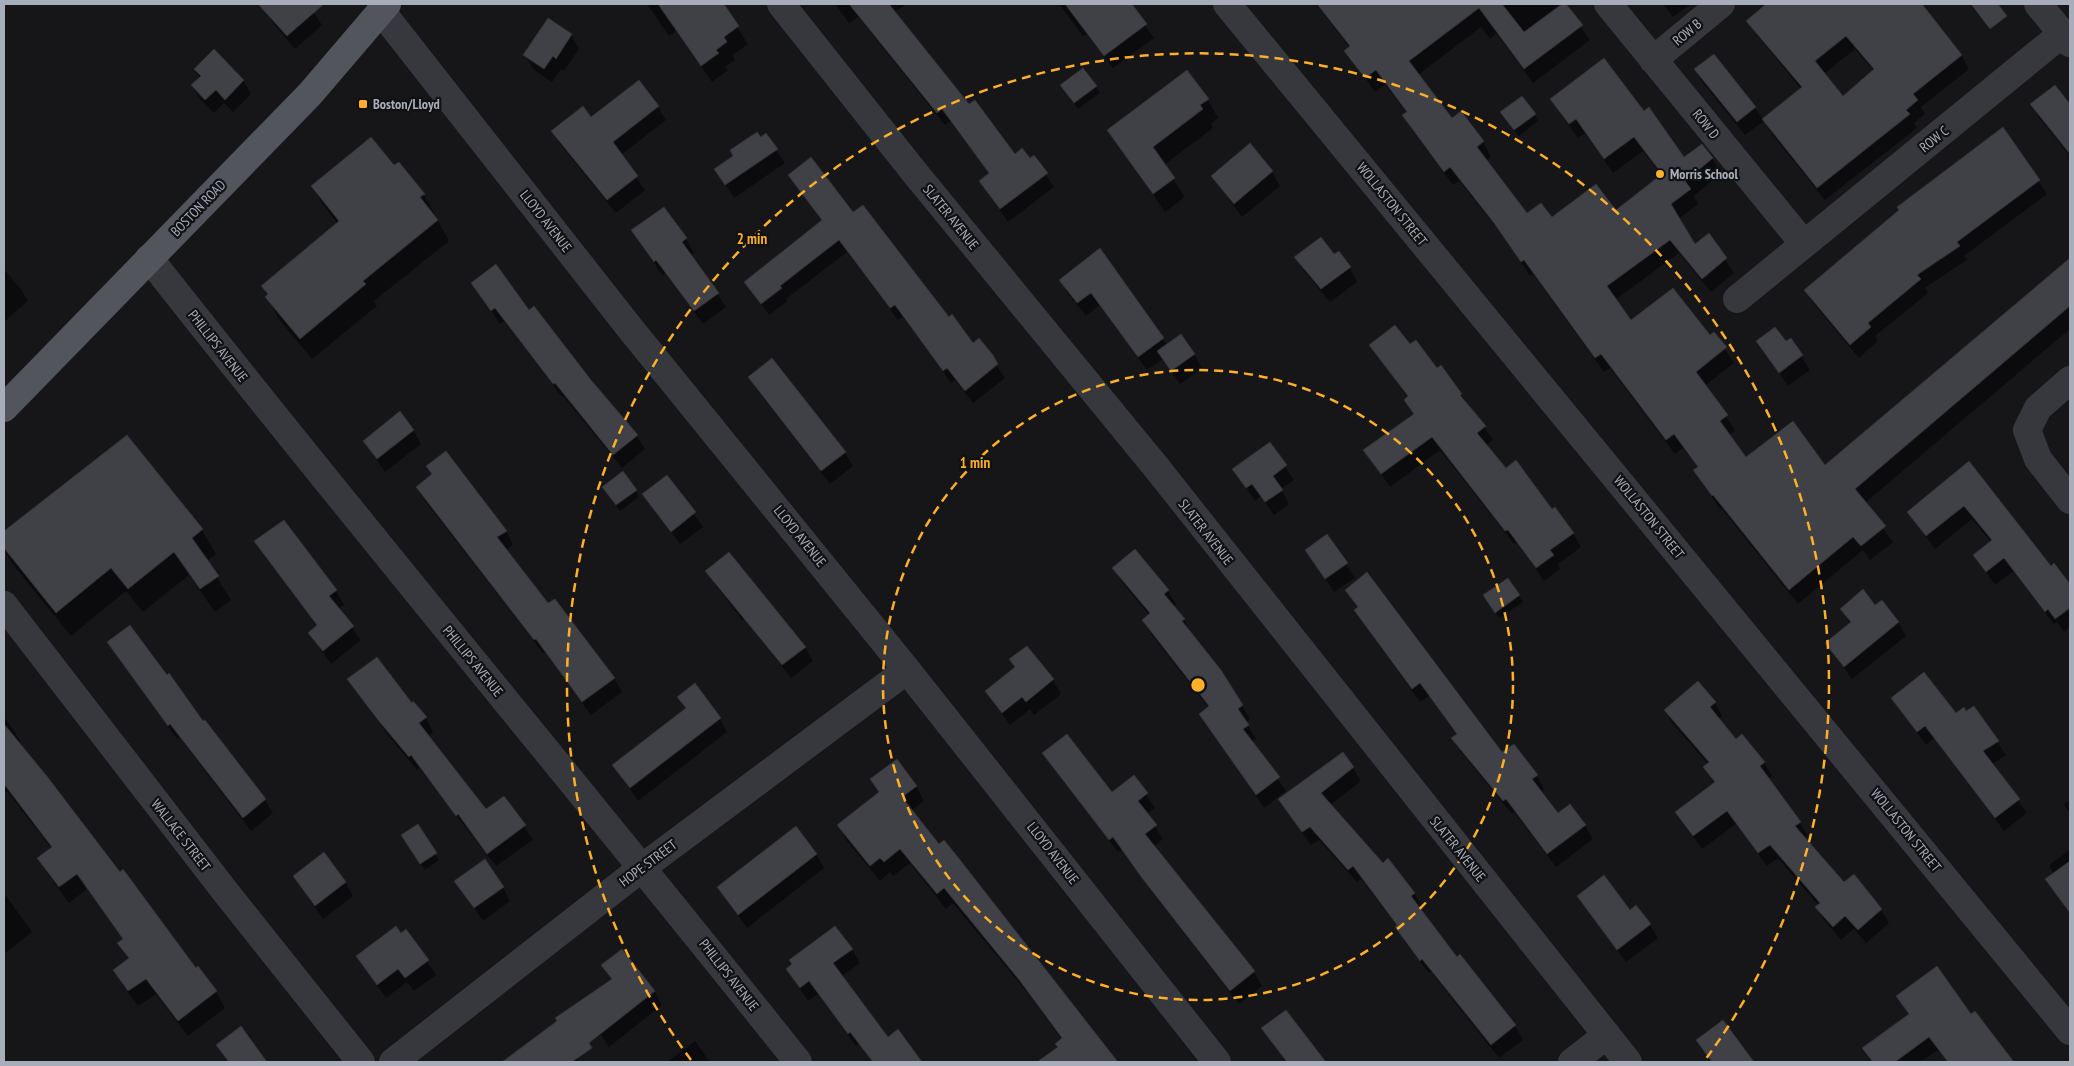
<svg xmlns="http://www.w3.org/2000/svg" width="2074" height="1066" viewBox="0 0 2074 1066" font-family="'PT Sans Narrow',sans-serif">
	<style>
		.shadow { fill: #0007; fill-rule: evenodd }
		.building { fill: #404146; stroke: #303035; fill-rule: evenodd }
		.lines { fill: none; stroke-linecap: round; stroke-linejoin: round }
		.minor { stroke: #37383e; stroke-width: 28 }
		.major { stroke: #53555d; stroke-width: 28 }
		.ring { fill: none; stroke: #ffaf28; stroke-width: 2.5; stroke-dasharray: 9 6 }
		.poi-dot { fill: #ffaf28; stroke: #111114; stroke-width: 2 }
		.labels { text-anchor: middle; stroke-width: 4.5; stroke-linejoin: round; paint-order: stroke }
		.street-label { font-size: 14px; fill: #a7aeb9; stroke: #111114 }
		.poi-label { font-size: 14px; font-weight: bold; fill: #a7aeb9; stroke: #111114; text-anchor: start }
		.centre { fill: #ffaf28; stroke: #111114; stroke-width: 2.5 }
		.ring-label { font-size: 15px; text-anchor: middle; font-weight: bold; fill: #ffaf28; stroke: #111114; stroke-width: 4.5; stroke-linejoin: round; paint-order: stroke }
	</style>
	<rect width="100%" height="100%" fill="#161619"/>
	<path class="shadow" d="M272 4H308L322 25 295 49 273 23 265 10Z
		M647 4H722L748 44 733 55 735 60 725 67 728 70 712 82 676 31 669 36Z
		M835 4H907L895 12 969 106 1015 156 1029 160 1034 157 1054 187 1008 222 980 181 990 174 950 121 945 125 858 17 849 23Z
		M1059 4H1129L1154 38 1113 68 1087 34 1083 36Z
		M1316 4H1372L1395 33 1435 4H1565L1590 40 1533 83 1496 33 1490 39 1481 27 1418 75 1452 120 1483 142 1491 157 1486 161 1527 215 1551 218 1616 212 1662 176 1643 151 1613 173 1585 133 1578 138 1551 100 1644 112 1684 159 1712 158 1721 173 1694 196 1698 204 1679 219 1695 246 1709 235 1734 273 1711 292 1679 253 1615 300 1631 322 1709 337 1714 333 1734 363 1705 386 1735 430 1729 435 1746 458 1825 467 2070 260V329L1865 503 1893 542 1870 560 1863 550 1798 604 1722 509 1721 510 1703 485 1694 471 1698 468 1683 448 1675 454 1610 368 1604 372 1533 274 1530 276 1504 237 1459 181 1453 185 1412 130 1404 115 1407 114 1385 84 1375 92 1346 51 1350 48Z
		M1663 4H1691L1673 17Z
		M1769 4H1906L1917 17 1961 55 1969 69 1921 107 1925 114 1914 123 1917 128 1825 200 1771 133 1764 121 1745 135 1703 83 1695 70 1713 56 1755 108 1763 120 1801 89 1756 34 1748 21ZM1855 49 1874 71 1843 98 1824 74Z
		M548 20 571 35 579 49 564 71 561 69 552 82 533 69 525 55Z
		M195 69 243 80 251 94 233 112 224 103 214 113 200 99 192 85 200 78Z
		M2055 86 2070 106V156L2039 118 2032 104Z
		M1096 87 1100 93 1078 109 1065 91Z
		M1208 100 1218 118 1211 124 1213 128 1164 165 1185 197 1165 212 1109 130Z
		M658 107 666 120 621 155 645 190 616 213 560 144 553 131 591 118Z
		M1535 115 1538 121 1519 136 1506 119Z
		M2003 129 2047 194 1964 256 1967 260 1925 288 1928 293 1875 336 1878 341 1859 358 1813 303 1805 290Z
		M766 135 785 163 734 198 716 169Z
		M1250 145 1272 172 1280 186 1242 217 1212 176Z
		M399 163 424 195 449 241 374 301 377 306 312 359 278 318 263 286 338 224 324 206 312 186 394 167Z
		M790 175 853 214 973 344 979 340 1005 378 973 403 955 380 951 383 903 317 898 320 847 252 786 299 788 301 769 315 746 282 823 221Z
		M664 208 686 239 694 253 690 255 726 307 703 324 665 273 662 275 633 230Z
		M1100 250 1167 345 1194 354 1202 368 1180 384 1163 359 1147 370 1100 305 1086 316 1068 294 1061 280Z
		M1334 256 1350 268 1357 282 1330 302 1304 271 1296 257Z
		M4 269 20 288 28 301 4 322Z
		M473 283 529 311 637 436 645 449 622 468 563 396 562 397 504 321 500 324Z
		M1790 339 1810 370 1788 386 1758 341 1785 343Z
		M1371 345 1410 346 1437 369 1461 394 1493 440 1486 445 1505 470 1552 511 1573 533 1581 547 1558 564 1560 569 1544 581 1517 542 1514 544 1440 450 1390 487 1365 450 1414 415 1406 400 1408 398Z
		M750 378 845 453 853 466 830 484 758 391Z
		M413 430 421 444 385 472 364 441Z
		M127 437 202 530 216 554 207 561 231 600 215 612 189 575 143 612 126 591 71 636 11 562 4 549V533Z
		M1270 444 1294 480 1281 489 1289 504 1274 515 1261 496 1255 501 1234 469Z
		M1969 463 2051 567 2054 565 2070 587V627L2064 632 2057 622 2054 624 2013 571 1995 585 1974 555 1991 542 1972 519 1935 549 1909 512Z
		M427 466 506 531 513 545 506 550 547 605 614 678 622 692 591 715 545 652 543 653 425 501 417 487 433 475Z
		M667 477 703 527 680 544 644 494Z
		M636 491 639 497 620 511 608 494Z
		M283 522 336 591 344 605 338 609 361 640 331 664 310 633 318 626 256 541Z
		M1327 536 1355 578 1334 592 1307 551Z
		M1135 551 1168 591 1176 604 1173 606 1184 619 1191 634 1242 706 1250 719 1246 722 1256 739 1252 742 1286 791 1264 808 1200 714 1209 708 1151 634 1143 620 1149 615 1122 582 1114 568Z
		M706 572 805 647 813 661 791 678 744 619 742 620Z
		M1508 580 1523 602 1499 618 1489 602Z
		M1346 590 1502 754 1537 776 1544 789 1541 792 1558 815 1585 826 1593 839 1556 867 1514 812 1512 814 1461 752 1453 738 1457 735 1429 696 1420 702 1364 624 1356 610 1358 609Z
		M1875 606 1898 622 1906 636 1852 679 1826 643 1850 623 1842 609Z
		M108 643 203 723 265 800 273 813 251 831 179 737 177 739Z
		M349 679 411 704 426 718 433 732 428 736 486 811 504 797 533 840 496 866 419 768 417 770 387 734Z
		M1053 680 1061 694 1034 715 1030 709 1010 725 986 691Z
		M679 697 720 719 727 732 638 801 614 765 686 710Z
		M1892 698 1956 715 1966 713 1973 708 2006 755 1992 764 2027 813 2004 831 1934 738 1926 745Z
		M1715 703 1722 716 1719 720 1736 741 1764 762 1772 776 1768 779 1800 823 1808 836 1805 839 1844 884 1881 910 1889 923 1866 943 1854 929 1841 940 1825 921 1817 908 1819 906 1778 858 1767 866 1736 824 1702 849 1685 826 1677 813 1715 784 1705 767 1708 764 1673 724 1665 711Z
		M4 717 15 732 24 750 196 970 198 968 216 992 225 1008 188 1036 156 994 138 1006 124 987 115 971 129 960 119 943 123 940 87 889 69 903 48 874 39 858 52 849 7 791 4 794Z
		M1044 753 1112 794 1134 777 1155 808 1147 814 1163 839 1154 846 1254 972 1262 986 1239 1004 1152 892 1122 850 1118 852 1052 767Z
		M1353 768 1361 781 1330 805 1383 864 1414 893 1422 907 1419 909 1456 958 1459 956 1515 1026 1523 1040 1499 1058 1431 972 1429 973 1404 941 1397 926 1361 879 1357 882 1319 840 1311 845 1280 800Z
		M871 780 916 786 924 801 911 811 938 845 943 841 1021 938 1087 1027 1090 1026 1116 1062H1043L1042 1060 1059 1048 1062 1040 1030 996 953 903 946 909 910 863 893 876 890 872 880 881 847 841 839 826 879 793Z
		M2070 800V814L2064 804Z
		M417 826 439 860 425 870 406 842Z
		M2070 850V914L2047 880 2054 874 2049 865Z
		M816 854 824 868 747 928 719 887Z
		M294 877 345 882 353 896 323 919Z
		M456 881 503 887 510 901 483 921Z
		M4 893 32 932 4 954Z
		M1578 897 1629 911 1650 925 1658 938 1626 962Z
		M405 931 436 975 414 991 407 982 386 998 357 957Z
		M852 949 860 963 842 976 888 1038 898 1031 921 1062H873L859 1044 856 1046 818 994 808 1001 787 969Z
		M603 966 654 991 662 1005 609 1047 601 1035 574 1054 579 1062H506L612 980Z
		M1897 996 1971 1015 1974 1012 2014 1062H1948L1938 1050 1920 1062H1872L1864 1049 1909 1015Z
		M1263 1029 1314 1049 1322 1062H1286Z
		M1697 1040 1750 1059 1752 1062H1711Z
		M695 1041 710 1062H667Z
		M218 1045 262 1057 265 1062H228Z"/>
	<path class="building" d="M258 4H324L287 36Z
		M658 4H724L739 26 724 37 727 42 716 50 719 53 701 66Z
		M849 4H889L969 104 975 100 1015 154 1022 148 1030 158 1034 155 1048 173 1000 209 979 181 989 173 942 109 937 113Z
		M1065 4H1132L1147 24 1104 56Z
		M1317 4H1502L1524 32 1562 4H1566L1583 25 1524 69 1479 8 1409 61 1452 118 1461 111 1484 141 1477 147 1527 213 1541 203 1552 217 1596 184 1616 210 1662 174 1634 137 1604 159 1576 119 1569 124 1550 99 1604 58 1644 111 1649 107 1684 157 1702 144 1713 158 1685 181 1691 189 1671 204 1695 244 1709 233 1727 258 1702 279 1670 240 1607 286 1631 320 1673 288 1710 335 1714 332 1727 347 1696 372 1728 415 1720 421 1746 457 1793 421 1825 465 2070 258V306L1855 489 1886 526 1861 546 1853 537 1789 590 1713 495 1712 496 1693 470 1698 467 1674 434 1666 440 1601 354 1595 358 1524 260 1521 262 1494 223 1450 167 1444 172 1402 115 1407 112 1376 70 1365 78 1344 51 1350 46Z
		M1766 4H1922L1962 55 1913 94 1918 100 1906 110 1910 114 1817 188 1762 119 1802 87 1746 21ZM1846 36 1874 69 1843 96 1815 61Z
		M1971 4H1998L2007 16 1990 29Z
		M548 18 572 34 556 59 553 56 544 69 523 55Z
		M214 49 244 80 225 100 216 90 205 100 191 85 201 76 194 69Z
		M1714 54 1756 107 1737 122 1694 69Z
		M1083 68 1097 86 1074 103 1060 85Z
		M1187 70 1209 99 1200 105 1203 109 1153 147 1175 178 1153 194 1107 130Z
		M639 80 659 106 613 142 638 176 607 200 551 131 583 106 591 117Z
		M2055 85 2070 104V154L2030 104Z
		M1522 96 1536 114 1514 130 1500 112Z
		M2003 127 2040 180 1957 242 1960 246 1917 275 1921 279 1868 323 1871 327 1850 345 1804 290 1899 210 1897 207Z
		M757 132 761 137 766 133 778 149 725 185 714 169 733 156 730 150Z
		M371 137 394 165 399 162 425 194 420 197 438 220 363 281 366 284 300 339 265 297 268 294 261 286 339 221 311 186Z
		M1250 143 1273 171 1234 204 1211 176Z
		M811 157 853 212 863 205 949 317 952 314 973 343 979 338 993 355 998 364 965 391 947 368 943 371 895 305 890 308 839 240 780 286 782 288 761 304 744 282 822 220 788 175Z
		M664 207 687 238 682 242 719 293 694 311 656 260 654 262 631 230Z
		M1321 237 1334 254 1339 251 1351 267 1321 289 1294 257Z
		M1100 248 1164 338 1138 357 1091 293 1077 303 1059 280Z
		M496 264 529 310 534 306 591 380 638 435 613 455 555 383 553 384 495 308 491 311 471 283Z
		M1395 325 1410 344 1416 340 1437 368 1441 365 1462 394 1460 395 1486 426 1477 433 1506 468 1516 460 1552 509 1555 507 1574 533 1550 550 1554 555 1536 568 1508 530 1505 531 1432 437 1381 474 1363 450 1414 414 1404 400 1408 396 1369 345Z
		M1775 327 1786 341 1791 338 1803 355 1779 373 1756 341Z
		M1181 334 1195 354 1171 371 1157 351Z
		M772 358 846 452 821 471 748 377Z
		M400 411 414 430 377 459 363 441Z
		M127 435 203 529 192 538 219 576 200 589 174 552 128 589 111 568 56 613 4 548V531Z
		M1270 442 1287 465 1273 476 1283 490 1265 502 1252 484 1246 488 1232 469Z
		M446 451 507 531 497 537 548 603 555 599 615 678 582 702 536 639 534 640 416 487 432 474 426 466Z
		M1969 461 2051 566 2054 563 2070 584V608L2055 619 2048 609 2045 612 2004 558 1986 572 1973 555 1992 540 1964 506 1926 536 1907 512Z
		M623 471 637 490 616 505 602 487Z
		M667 475 696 512 671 532 642 494Z
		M284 520 337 590 329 596 354 626 323 651 308 633 317 625 254 541Z
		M1327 534 1348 563 1325 579 1305 550Z
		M1135 549 1169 590 1164 594 1185 619 1182 621 1221 670 1243 705 1238 709 1249 725 1243 729 1280 777 1256 795 1199 714 1209 706 1142 620 1150 613 1112 568Z
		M729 552 806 647 782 665 705 571Z
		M1367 572 1502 752 1514 744 1538 775 1532 779 1558 813 1570 804 1586 825 1547 854 1506 799 1503 801 1451 738 1457 734 1420 683 1412 689 1354 610 1358 607 1345 590Z
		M1508 578 1520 595 1495 613 1483 595Z
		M1863 589 1875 605 1882 600 1899 622 1844 667 1825 643 1851 622 1840 609Z
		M130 625 167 675 169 673 203 721 205 720 266 799 243 818 170 724 168 726 107 642Z
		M1027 646 1054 679 1026 702 1022 697 1002 713 985 691 1015 667 1009 659Z
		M377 657 412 703 413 701 427 717 419 723 486 809 504 796 526 825 487 854 458 814 456 816 411 755 409 757 378 720 347 679Z
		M1924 672 1956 713 1964 707 1966 711 1974 706 1999 741 1983 751 2020 799 1995 818 1925 726 1917 732 1891 698Z
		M1698 681 1716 702 1710 707 1736 739 1742 734 1765 762 1760 766 1801 822 1795 826 1844 882 1854 874 1882 909 1858 930 1845 916 1833 927 1815 907 1820 903 1770 845 1758 853 1727 811 1693 836 1675 812 1715 782 1703 767 1709 762 1664 710Z
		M695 683 721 718 630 788 612 765 686 708 677 697Z
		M4 724 46 775 120 872 123 869 196 968 198 966 217 991 178 1021 146 979 128 991 113 970 129 958 117 943 123 939 77 874 59 887 37 858 52 847 4 784Z
		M1067 734 1112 792 1134 775 1148 793 1138 801 1157 825 1145 834 1255 971 1230 991 1142 878 1113 837 1109 840 1042 753Z
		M1343 752 1354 767 1321 793 1383 863 1388 858 1415 893 1411 896 1457 957 1460 954 1516 1025 1491 1045 1422 959 1420 961 1395 927 1397 925 1353 866 1348 870 1310 827 1302 832 1278 799Z
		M897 759 917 786 902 797 939 844 944 840 957 856 1118 1062H1037L1058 1047 1055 1044 1062 1038 1020 981 944 888 937 894 900 849 884 862 880 858 870 866 837 825 879 792 870 779Z
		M418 824 437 853 420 864 401 835Z
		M796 826 817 854 738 915 717 887Z
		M324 852 346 882 315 906 293 876Z
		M485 859 504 887 474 908 454 881Z
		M2070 861V913L2045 879Z
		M1604 875 1630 910 1636 905 1651 924 1617 950 1577 896Z
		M396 926 401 933 406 929 429 960 405 978 398 969 377 985 356 956Z
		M835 926 853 949 833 963 888 1037 898 1029 922 1062H873L850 1032 848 1034 809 981 800 988 786 969 792 964 789 960Z
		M622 949 655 991 589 1043 592 1048 572 1062H502L557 1021 555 1018 612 979 601 965Z
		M1937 966 1971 1014 1975 1011 2014 1062H1948L1929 1037 1895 1062H1873L1862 1048 1909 1014 1896 996Z
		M1286 1010 1326 1062H1287L1261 1028Z
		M1723 1020 1754 1062H1712L1696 1040Z
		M241 1026 267 1062H229L216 1045Z"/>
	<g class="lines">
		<path class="minor" d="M781 4 915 173 1156 467 1628 1062
			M1227 4 2070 1031
			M1608 4 1804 244
			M2038 4 2070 43
			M381 11 629 327 907 670 1217 1062
			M1653 60 1721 4
			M149 258C362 529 584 793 798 1062
			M1737 299 2063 33
			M2070 380 2038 408 2027 430 2038 459 2070 500
			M4 605 224 890 361 1062
			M393 1062 643 867 907 670
			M1572 1062 1607 1035"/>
		<path class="major" d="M4 408 310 94 387 4"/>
	</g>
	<g class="ring">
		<circle cx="1198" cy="685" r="315"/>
		<path d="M691 1060A631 631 0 1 1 1705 1060"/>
	</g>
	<g class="poi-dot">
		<rect x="358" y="99" width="10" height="10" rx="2.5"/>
		<circle cx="1660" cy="174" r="5"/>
	</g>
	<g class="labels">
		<g class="street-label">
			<text transform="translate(1687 32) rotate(-40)" y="5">ROW B</text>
			<text transform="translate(1706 124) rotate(51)" y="5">ROW D</text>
			<text transform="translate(1934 139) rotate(-39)" y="5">ROW C</text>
			<text transform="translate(1392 204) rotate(51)" y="5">WOLLASTON STREET</text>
			<text transform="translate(198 208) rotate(-46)" y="5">BOSTON ROAD</text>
			<text transform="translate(951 217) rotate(51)" y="5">SLATER AVENUE</text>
			<text transform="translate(546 221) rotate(52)" y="5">LLOYD AVENUE</text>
			<text transform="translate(218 346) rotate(52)" y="5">PHILLIPS AVENUE</text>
			<text transform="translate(1649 517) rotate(51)" y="5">WOLLASTON STREET</text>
			<text transform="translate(1206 532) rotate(52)" y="5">SLATER AVENUE</text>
			<text transform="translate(800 536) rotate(51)" y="5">LLOYD AVENUE</text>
			<text transform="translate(473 661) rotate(51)" y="5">PHILLIPS AVENUE</text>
			<text transform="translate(1906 830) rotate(51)" y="5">WOLLASTON STREET</text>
			<text transform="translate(181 835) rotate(52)" y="5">WALLACE STREET</text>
			<text transform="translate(1458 849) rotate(51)" y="5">SLATER AVENUE</text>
			<text transform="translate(1053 853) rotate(52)" y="5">LLOYD AVENUE</text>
			<text transform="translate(648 863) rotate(-37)" y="5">HOPE STREET</text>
			<text transform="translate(729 975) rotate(52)" y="5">PHILLIPS AVENUE</text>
		</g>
		<g class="poi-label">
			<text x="373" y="109">Boston/Lloyd</text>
			<text x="1670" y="179">Morris School</text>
		</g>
	</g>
	<circle cx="1198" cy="685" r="8" class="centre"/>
	<g class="ring-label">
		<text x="752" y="244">2 min</text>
		<text x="975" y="468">1 min</text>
	</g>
	<rect width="2074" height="1066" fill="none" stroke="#a7aeb9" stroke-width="10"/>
</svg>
